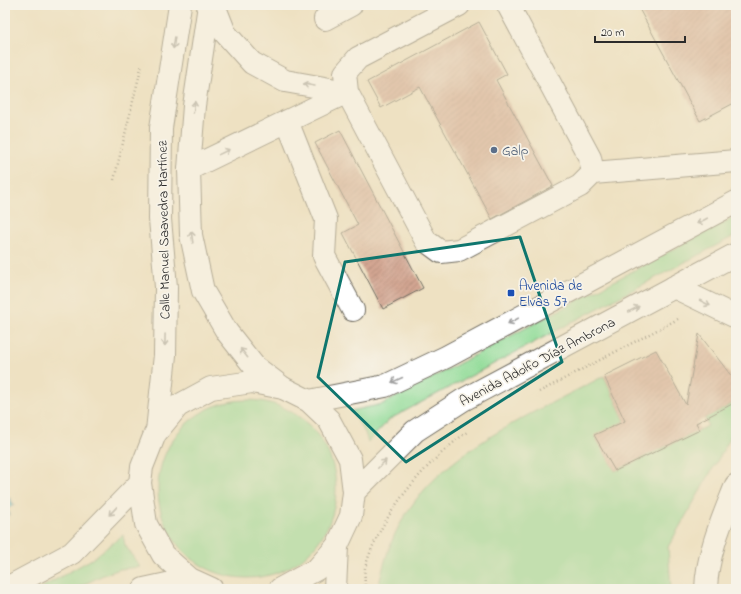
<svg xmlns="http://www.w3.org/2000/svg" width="741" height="594" viewBox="0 0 741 594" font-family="'Indie Flower',sans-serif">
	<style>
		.green { fill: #8fdb97; stroke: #5d8361 }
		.water { fill: url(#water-rules); stroke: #427682 }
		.building { fill: url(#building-hatch) }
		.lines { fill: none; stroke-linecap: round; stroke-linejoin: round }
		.minor-casing { stroke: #6f6b60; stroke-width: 24 }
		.major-casing { stroke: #6f6b60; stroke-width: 24 }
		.highway-casing { stroke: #6f6b60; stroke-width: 24 }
		.path { stroke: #6f6b60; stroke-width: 2.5; stroke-dasharray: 1 3; stroke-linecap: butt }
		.minor { stroke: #fff; stroke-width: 22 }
		.major { stroke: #fff; stroke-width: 22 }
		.highway { stroke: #fff; stroke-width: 22 }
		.oneway { stroke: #a0a0a0 }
		.marked { fill: none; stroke: #0f766e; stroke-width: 3; stroke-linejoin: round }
		.service-dot { fill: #5c6f8a; stroke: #f7f3e8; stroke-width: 1.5 }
		.transit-dot { fill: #1a4fb4; stroke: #f7f3e8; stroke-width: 1.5 }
		.labels { text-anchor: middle; stroke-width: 3.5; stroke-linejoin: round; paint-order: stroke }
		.service-label { font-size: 14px; fill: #4e5e75; stroke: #f7f3e8; text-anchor: start }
		.street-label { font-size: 14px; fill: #2b2b2b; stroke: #f7f3e8 }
		.transit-label { font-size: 14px; fill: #164399; stroke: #f7f3e8; text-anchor: start }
	</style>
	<defs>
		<pattern id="water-rules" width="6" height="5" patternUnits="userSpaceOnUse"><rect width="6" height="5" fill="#5ac0d8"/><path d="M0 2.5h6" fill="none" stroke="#4b9caf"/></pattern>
		<pattern id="building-hatch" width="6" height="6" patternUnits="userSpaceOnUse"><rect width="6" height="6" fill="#d3a692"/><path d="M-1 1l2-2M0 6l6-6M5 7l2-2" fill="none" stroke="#ab8777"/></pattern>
	</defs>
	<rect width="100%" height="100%" fill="#f7f3e8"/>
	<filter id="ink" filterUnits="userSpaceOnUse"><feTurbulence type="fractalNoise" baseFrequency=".025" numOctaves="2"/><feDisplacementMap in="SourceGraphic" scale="8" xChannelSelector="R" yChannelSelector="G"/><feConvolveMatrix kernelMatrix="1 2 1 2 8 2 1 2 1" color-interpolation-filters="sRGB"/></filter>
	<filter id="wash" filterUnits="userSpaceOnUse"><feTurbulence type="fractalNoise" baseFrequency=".012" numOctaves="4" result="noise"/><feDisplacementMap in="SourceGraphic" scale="16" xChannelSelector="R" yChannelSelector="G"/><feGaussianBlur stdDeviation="0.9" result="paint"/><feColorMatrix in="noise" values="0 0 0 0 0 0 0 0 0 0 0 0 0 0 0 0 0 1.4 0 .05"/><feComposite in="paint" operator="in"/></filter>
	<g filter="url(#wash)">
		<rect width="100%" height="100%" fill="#eee1c2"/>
		<path class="green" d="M736 216V235L390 419 368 442 365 433 351 411 383 404Z
			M604 376 625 421 595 436 615 471 708 426 705 418 736 402V428L668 547 671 589H378C383 567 388 546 399 526 438 451 533 414 604 376Z
			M158 489a89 89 0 1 1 178 0a89 89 0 1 1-178 0Z
			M123 535 125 545 140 567 120 569 101 576 75 589H39L92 559Z"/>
		<path class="water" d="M10 498 14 505 7 509 10 514 5 517V501Z"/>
		<g id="blocks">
			<path class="building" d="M637 5H736V102L700 121Z
				M479 22 507 74 496 80 553 186 492 219 420 87 381 108 367 82Z
				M340 130 423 288 383 309 343 233 358 225 315 143Z
				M699 334 736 382V402L696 423 700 430 615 471 594 435 625 421 604 376 656 350 686 405Z"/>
		</g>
	</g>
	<g filter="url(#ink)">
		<use href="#blocks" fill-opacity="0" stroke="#6f6b60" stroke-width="1"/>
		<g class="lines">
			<defs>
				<path id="minor" d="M214 5 225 33 252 63 285 81 347 92
					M459 5 358 58 345 73 347 92 426 241 441 252 459 250 580 186 593 173 736 161
					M508 5 590 158 593 173
					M325 19 351 5
					M287 121 326 219 324 256 353 310
					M189 169 347 92
					M674 287 736 317
					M335 589 337 546
					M706 589C707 553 723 518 736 485"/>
				<path id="major" d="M209 5 194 106 189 169 191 235 203 291 227 332 254 366 283 388
					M157 431 165 355 166 287 160 219 161 128 180 5"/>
				<path id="highway" d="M309 401 385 386 446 357 736 202
					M354 492 415 431 463 400 736 254
					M5 589 72 553 140 483
					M144 589 190 579
					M212 589 190 579 163 555 146 524 140 483 142 467 155 434 178 406 211 388 252 382 283 388 309 401 329 420 350 459 354 492 351 516 337 546 317 569 280 589"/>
			</defs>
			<use href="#minor" class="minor-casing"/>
			<use href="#major" class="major-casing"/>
			<use href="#highway" class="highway-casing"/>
			<path class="path" d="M114 180 142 64
				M539 392 678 319
				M365 589C365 582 364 574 365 568 380 515 424 464 467 432"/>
			<use href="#minor" class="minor"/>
			<use href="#major" class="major"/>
			<use href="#highway" class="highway"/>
		</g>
		<defs><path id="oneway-shaft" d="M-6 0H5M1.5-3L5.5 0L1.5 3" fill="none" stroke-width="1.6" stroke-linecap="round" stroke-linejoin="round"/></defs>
		<g class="oneway">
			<use href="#oneway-shaft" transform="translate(174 43) rotate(98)"/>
			<use href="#oneway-shaft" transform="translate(309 85) rotate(-170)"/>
			<use href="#oneway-shaft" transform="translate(194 107) rotate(-84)"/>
			<use href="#oneway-shaft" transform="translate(224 152) rotate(-26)"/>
			<use href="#oneway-shaft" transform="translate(702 221) rotate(152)"/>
			<use href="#oneway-shaft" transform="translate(192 237) rotate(-98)"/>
			<use href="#oneway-shaft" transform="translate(705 303) rotate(27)"/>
			<use href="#oneway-shaft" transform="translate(634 309) rotate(-28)"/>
			<use href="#oneway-shaft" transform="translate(513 321) rotate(152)"/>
			<use href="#oneway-shaft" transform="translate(165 340) rotate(91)"/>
			<use href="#oneway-shaft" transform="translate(244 353) rotate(-128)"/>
			<use href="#oneway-shaft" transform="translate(397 380) rotate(155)"/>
			<use href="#oneway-shaft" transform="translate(382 464) rotate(-45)"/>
			<use href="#oneway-shaft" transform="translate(113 511) rotate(133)"/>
		</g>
	</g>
	<path d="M0 0H741V594H0ZM520 237 562 362 406 462 318 377 345 262Z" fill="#eee1c2" fill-opacity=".55" fill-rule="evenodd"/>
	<path class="marked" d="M520 237 562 362 406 462 318 377 345 262Z"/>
	<circle class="service-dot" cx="494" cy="150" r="4"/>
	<rect class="transit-dot" x="507" y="289" width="8" height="8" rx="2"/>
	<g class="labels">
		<g class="service-label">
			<text x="502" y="155">Galp</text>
		</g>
		<g class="street-label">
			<text transform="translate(163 230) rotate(-91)" y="5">Calle Manuel Saavedra Martínez</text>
			<text transform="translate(537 361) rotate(-28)" y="5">Avenida Adolfo Díaz Ambrona</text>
		</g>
		<g class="transit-label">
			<text x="519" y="290">Avenida de<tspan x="519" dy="16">Elvas 57</tspan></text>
		</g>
	</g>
	<rect width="741" height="594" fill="none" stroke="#f7f3e8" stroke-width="20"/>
	<path d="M595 36v6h90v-6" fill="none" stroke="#2b2b2b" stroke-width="2"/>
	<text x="601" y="36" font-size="12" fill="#2b2b2b" stroke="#f7f3e8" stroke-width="3" paint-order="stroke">20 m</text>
</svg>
